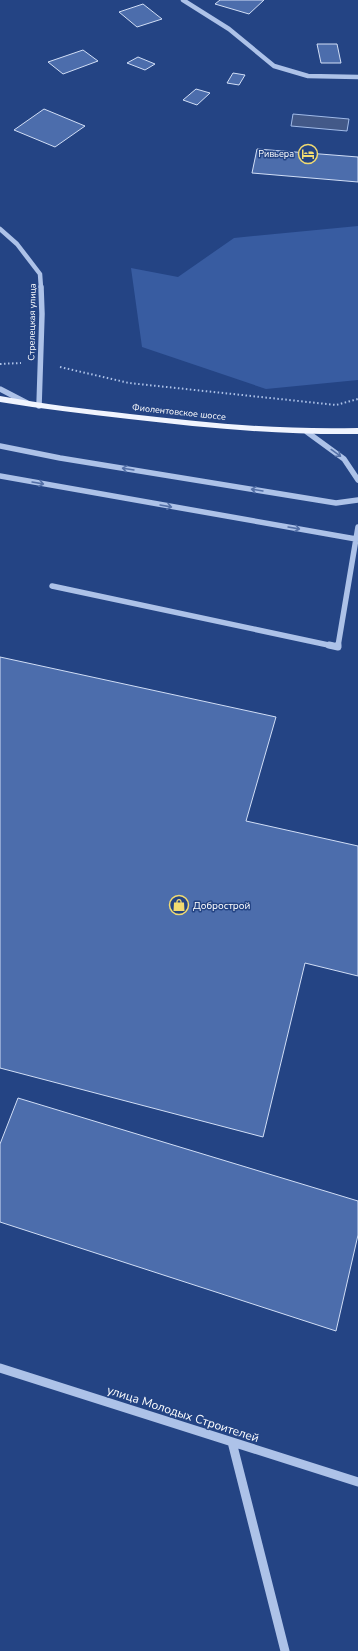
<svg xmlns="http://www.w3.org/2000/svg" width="358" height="1651" viewBox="0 0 358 1651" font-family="'Nunito Sans',sans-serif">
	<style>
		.green { fill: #385ca1 }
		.water { fill: #435988; stroke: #a1bbe9 }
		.building { fill: #4c6dac; stroke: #d1def6 }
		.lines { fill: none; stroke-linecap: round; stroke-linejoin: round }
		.path { stroke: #adc2e8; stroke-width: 2; stroke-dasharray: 1.5 2.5; stroke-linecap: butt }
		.minor-far3 { stroke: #adc2e8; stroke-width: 4.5 }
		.minor-far2 { stroke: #adc2e8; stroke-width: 5.5 }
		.minor-far1 { stroke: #adc2e8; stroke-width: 7 }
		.minor { stroke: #adc2e8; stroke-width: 9 }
		.major { fill: #f0f4fe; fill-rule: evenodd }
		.oneway { stroke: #5470a7 }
		.labels { text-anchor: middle; stroke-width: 3; stroke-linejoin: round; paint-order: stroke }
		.far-poi-label { font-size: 9px; fill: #fff; stroke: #244484; text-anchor: end }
		.far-street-label { font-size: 9px; fill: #fff; stroke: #244484 }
		.poi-label { font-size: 10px; fill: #fff; stroke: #244484; text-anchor: start }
		.near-street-label { font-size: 12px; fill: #fff; stroke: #244484 }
	</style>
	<rect width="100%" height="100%" fill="#244484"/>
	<path class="green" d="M358 226V380L266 389 142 347 131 268 178 277 234 238Z"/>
	<path class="water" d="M293 114 349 119 347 131 291 126Z"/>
	<path class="building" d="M220 0H264L249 14 215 4Z
		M143 4 162 19 137 27 119 12Z
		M317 44H337L341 63H321Z
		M83 50 98 61 63 74 48 62Z
		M138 57 155 64 145 70 127 63Z
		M233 73 245 75 239 85 227 83Z
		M196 89 210 93 197 105 183 100Z
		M44 109 85 126 55 147 14 130Z
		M257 149 358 157V182L252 173Z
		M0 657 276 717 246 821 358 846V976L305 963 263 1137 0 1068Z
		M18 1098 358 1201V1235L336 1331 0 1222V1144Z"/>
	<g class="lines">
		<path class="path" d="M0 364 21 363
			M60 367 129 383 336 405 358 399"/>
		<path class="minor-far3" d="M183 0 229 29 274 66 308 76 358 77
			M0 229 17 244 40 274 41 288"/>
		<path class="minor-far2" d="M0 389 27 403
			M39 406 42 314 41 287
			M307 432 344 459 358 480
			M0 446 60 458 336 503 358 500
			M0 476 356 539
			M52 586 333 646
			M338 646 358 527"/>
		<path class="minor-far1" d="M329 645 338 647V645"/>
		<path class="minor" d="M0 1368 358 1482
			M232 1442 285 1651"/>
		<path class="major" d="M0 396C43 404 86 409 130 414 206 423 281 430 358 428V434C281 435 205 428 129 419 86 414 43 409 0 402Z"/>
	</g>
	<defs><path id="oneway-shaft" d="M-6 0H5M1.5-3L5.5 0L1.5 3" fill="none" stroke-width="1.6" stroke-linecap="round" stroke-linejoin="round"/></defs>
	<g class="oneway">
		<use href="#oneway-shaft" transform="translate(336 453) rotate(36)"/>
		<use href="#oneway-shaft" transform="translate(128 469) rotate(-171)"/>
		<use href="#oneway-shaft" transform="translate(38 483) rotate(10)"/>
		<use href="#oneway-shaft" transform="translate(257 490) rotate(-171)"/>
		<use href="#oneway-shaft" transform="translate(166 506) rotate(10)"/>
		<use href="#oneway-shaft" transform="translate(294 528) rotate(10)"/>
	</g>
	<defs>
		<symbol id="hotel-ring" viewBox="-11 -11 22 22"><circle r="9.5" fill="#244484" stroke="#f2db71" stroke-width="1.5"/><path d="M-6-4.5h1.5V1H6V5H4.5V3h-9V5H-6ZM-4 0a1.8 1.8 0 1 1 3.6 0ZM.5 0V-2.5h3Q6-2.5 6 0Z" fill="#f2db71"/></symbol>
		<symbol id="shop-ring" viewBox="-11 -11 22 22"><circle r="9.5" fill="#244484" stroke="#f2db71" stroke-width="1.5"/><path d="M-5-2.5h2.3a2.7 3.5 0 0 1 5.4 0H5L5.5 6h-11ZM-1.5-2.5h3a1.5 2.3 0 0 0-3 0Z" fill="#f2db71"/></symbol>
	</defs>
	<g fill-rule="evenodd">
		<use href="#hotel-ring" x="297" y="143" width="22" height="22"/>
		<use href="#shop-ring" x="168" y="894" width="22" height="22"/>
	</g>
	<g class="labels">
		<g class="far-poi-label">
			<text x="294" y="157">Ривьера</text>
		</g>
		<g class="far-street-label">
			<text transform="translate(32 322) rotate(-89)" y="3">Стрелецкая улица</text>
			<text transform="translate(179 412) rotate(6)" y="3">Фиолентовское шоссе</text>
		</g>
		<g class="poi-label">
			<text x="193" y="909">Добрострой</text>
		</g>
		<g class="near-street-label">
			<text transform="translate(183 1414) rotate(18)" y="4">улица Молодых Строителей</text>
		</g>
	</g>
</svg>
